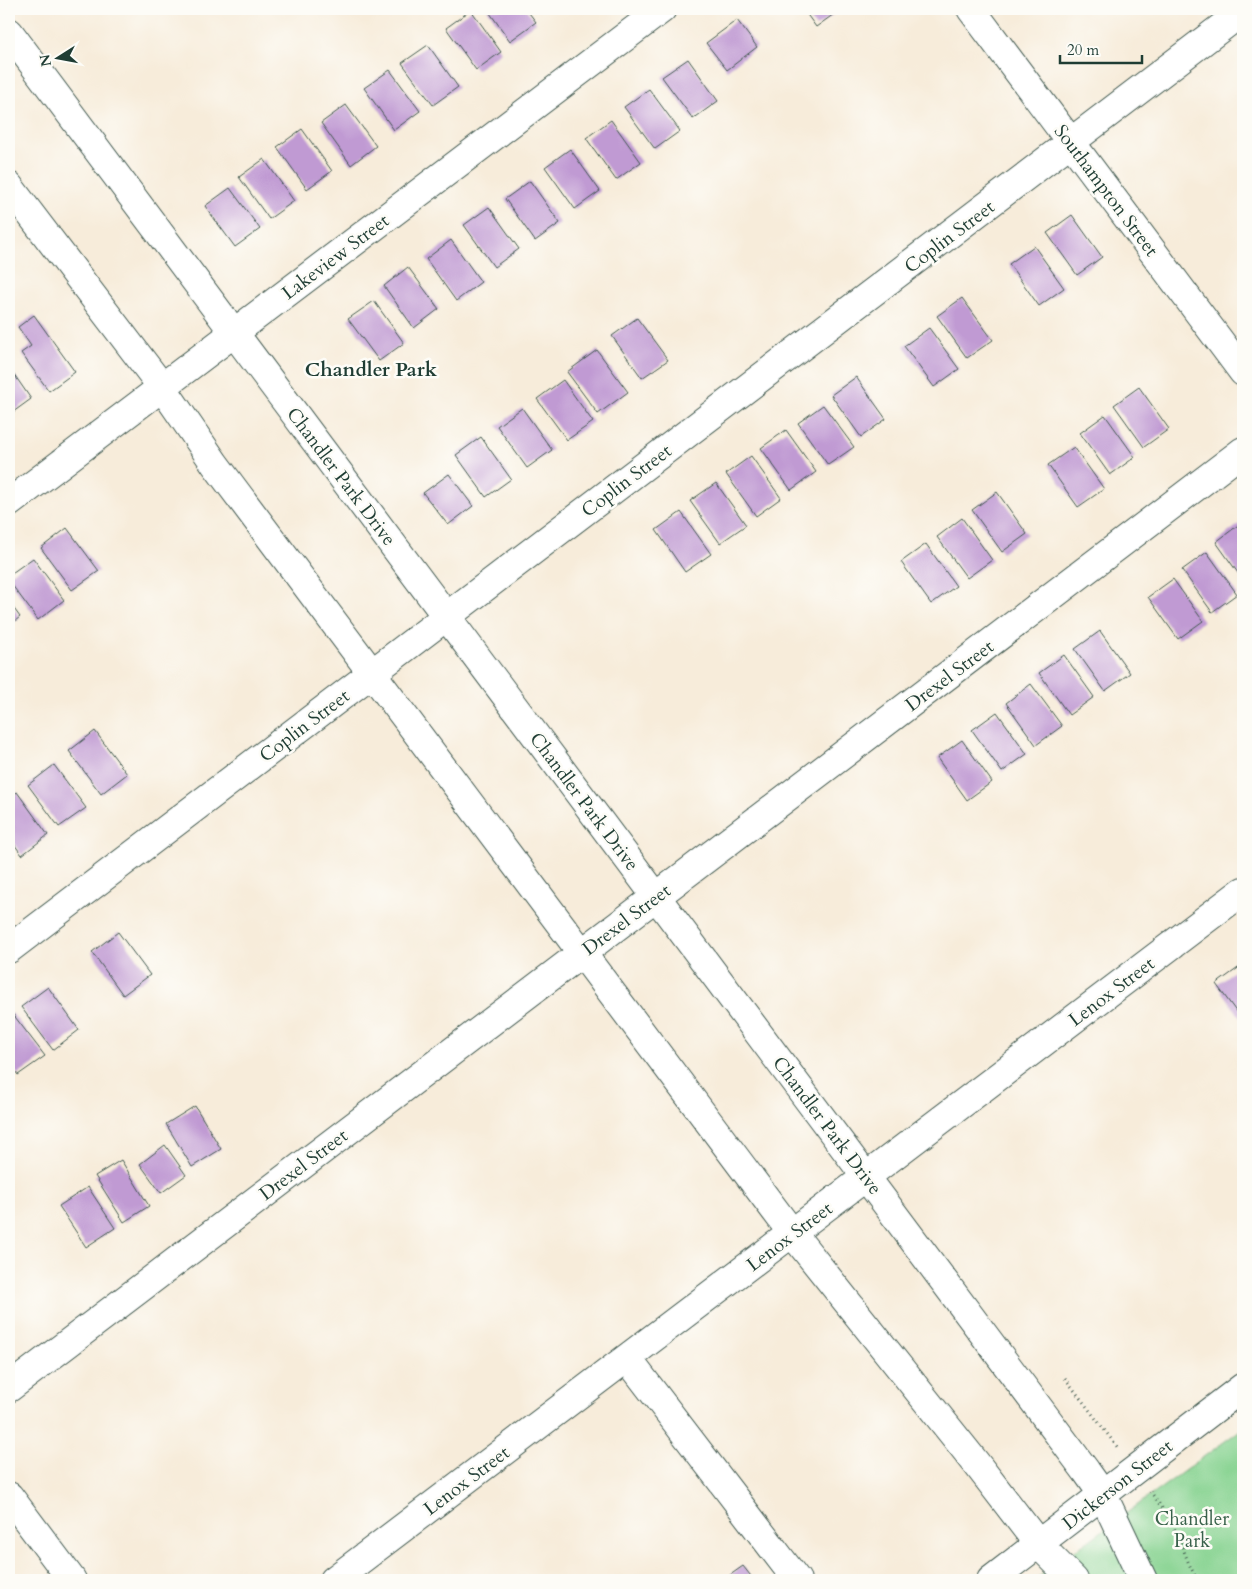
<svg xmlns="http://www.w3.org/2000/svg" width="1252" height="1589" viewBox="0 0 1252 1589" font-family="Cardo,serif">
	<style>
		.green { fill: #87d391; stroke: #538862 }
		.building { fill: #c09ad3 }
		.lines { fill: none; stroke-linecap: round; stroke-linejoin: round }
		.minor-casing { stroke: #3f574d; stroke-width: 30 }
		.path { stroke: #3f574d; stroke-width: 3; stroke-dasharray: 1 4; stroke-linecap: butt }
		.minor { stroke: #fff; stroke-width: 28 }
		.labels { text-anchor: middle; stroke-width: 5; stroke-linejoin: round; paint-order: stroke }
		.street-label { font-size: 19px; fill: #1f3d34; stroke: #fdfcf7 }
		.park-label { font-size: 19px; fill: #39624b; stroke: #fdfcf7 }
		.neighbourhood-label { font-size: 20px; font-weight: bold; fill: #1f3d34; stroke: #fdfcf7 }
	</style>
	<rect width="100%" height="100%" fill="#fdfcf7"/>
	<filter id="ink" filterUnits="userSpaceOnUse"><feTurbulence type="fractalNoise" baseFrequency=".02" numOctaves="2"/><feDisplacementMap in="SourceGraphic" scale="10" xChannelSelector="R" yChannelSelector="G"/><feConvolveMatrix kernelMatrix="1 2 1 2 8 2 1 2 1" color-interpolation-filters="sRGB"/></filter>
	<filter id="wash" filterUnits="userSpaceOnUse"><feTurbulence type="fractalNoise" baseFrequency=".0096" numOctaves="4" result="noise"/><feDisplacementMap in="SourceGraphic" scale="20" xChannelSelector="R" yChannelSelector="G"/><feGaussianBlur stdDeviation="1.12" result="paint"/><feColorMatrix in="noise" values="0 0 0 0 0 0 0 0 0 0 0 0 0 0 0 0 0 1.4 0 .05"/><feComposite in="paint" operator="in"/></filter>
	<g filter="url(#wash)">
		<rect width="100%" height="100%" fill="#f7ecda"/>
		<path class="green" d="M1243 1428V1580H1035Z"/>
		<g id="blocks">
			<path class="building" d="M487 9H526L536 22 510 41Z
				M803 9H841L816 27Z
				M471 10 501 52 476 70 446 28Z
				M737 20 757 47 727 70 706 43Z
				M428 45 458 87 433 105 402 63Z
				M688 59 718 101 693 119 662 77Z
				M390 70 420 111 394 130 364 88Z
				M649 89 680 131 655 149 624 107Z
				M346 105 376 146 351 165 321 123Z
				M611 120 641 162 616 180 586 138Z
				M302 129 332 171 307 189 277 147Z
				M570 149 600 191 575 209 545 167Z
				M264 159 294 201 269 219 239 177Z
				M530 181 560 223 535 241 505 199Z
				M230 188 260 229 235 247 205 206Z
				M489 207 519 249 494 267 464 225Z
				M1072 215 1102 257 1077 275 1047 233Z
				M451 240 481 282 456 301 426 259Z
				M1034 246 1064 288 1039 306 1009 264Z
				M408 267 439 309 414 328 384 286Z
				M962 298 993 340 967 358 937 316Z
				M374 301 404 343 379 361 348 319Z
				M34 315 75 372 49 391 21 353 31 346 18 327Z
				M637 318 668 360 642 378 612 336Z
				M929 328 959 369 934 387 904 346Z
				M597 350 628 392 598 414 567 372Z
				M9 367 31 399 9 415Z
				M856 377 886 419 861 437 831 395Z
				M563 380 593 422 567 440 537 399Z
				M1139 387 1169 429 1144 447 1114 405Z
				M823 405 854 447 828 465 798 423Z
				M522 408 552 450 527 468 497 426Z
				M1105 415 1135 457 1110 475 1080 433Z
				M786 430 816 472 791 490 761 448Z
				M481 437 511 479 486 497 456 455Z
				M1074 447 1104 489 1078 507 1048 465Z
				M751 456 781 498 756 516 726 474Z
				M449 474 473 506 448 525 423 493Z
				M716 483 746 525 720 543 690 501Z
				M997 492 1027 534 1002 552 972 510Z
				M681 512 711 554 685 572 656 530Z
				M962 518 992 560 967 578 937 537Z
				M1241 523 1243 526V580L1216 542Z
				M67 528 99 571 72 590 41 548Z
				M926 544 956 586 931 604 901 562Z
				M1207 552 1237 594 1212 612 1182 570Z
				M33 558 64 600 38 620 9 581V575Z
				M1173 579 1203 621 1178 639 1148 597Z
				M9 602 20 617 9 626Z
				M1100 631 1130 673 1105 691 1075 649Z
				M1064 655 1094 697 1069 715 1039 673Z
				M1031 684 1062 726 1036 745 1006 703Z
				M997 712 1027 754 1002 772 972 730Z
				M95 731 127 774 101 794 69 751Z
				M962 740 992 782 967 800 937 758Z
				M54 765 86 808 59 827 28 785Z
				M17 792 48 835 22 855 9 837V798Z
				M118 932 150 975 123 995 92 952Z
				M1241 966 1243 969V1021L1216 984Z
				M48 987 79 1030 53 1050 21 1007Z
				M12 1013 45 1056 18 1075 9 1063V1016Z
				M195 1106 221 1149 192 1167 166 1124Z
				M165 1145 186 1175 161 1193 140 1164Z
				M121 1160 149 1206 124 1222 95 1176Z
				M88 1187 115 1228 86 1247 59 1206Z
				M743 1566 754 1580H723Z"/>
		</g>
	</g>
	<g filter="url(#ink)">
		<use href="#blocks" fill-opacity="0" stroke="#3f574d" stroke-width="1"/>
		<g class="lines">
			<defs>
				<path id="minor" d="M971 9 1243 372
					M9 32 1086 1471 1103 1495 1143 1580
					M9 186 162 387 215 464 792 1233 976 1463 1039 1545 1074 1580
					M9 503 662 9
					M9 949 1243 11
					M627 1358 797 1580
					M9 1388 1243 451
					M9 1496 72 1580
					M334 1580 1243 891
					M991 1580 1243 1387"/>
			</defs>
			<use href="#minor" class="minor-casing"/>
			<path class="path" d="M1065 1378 1118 1448
				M1150 1491C1160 1505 1170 1518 1177 1534 1185 1551 1187 1564 1198 1580"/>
			<use href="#minor" class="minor"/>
		</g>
	</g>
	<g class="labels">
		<g class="street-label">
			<text transform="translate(1107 190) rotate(53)" y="7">Southampton Street</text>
			<text transform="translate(949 236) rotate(-37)" y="7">Coplin Street</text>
			<text transform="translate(335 256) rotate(-37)" y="7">Lakeview Street</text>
			<text transform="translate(342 476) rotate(53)" y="7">Chandler Park Drive</text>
			<text transform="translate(626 480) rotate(-37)" y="7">Coplin Street</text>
			<text transform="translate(949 675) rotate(-37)" y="7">Drexel Street</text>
			<text transform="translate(304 725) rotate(-37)" y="7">Coplin Street</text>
			<text transform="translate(585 801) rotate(53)" y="7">Chandler Park Drive</text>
			<text transform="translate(626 919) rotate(-37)" y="7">Drexel Street</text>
			<text transform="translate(1111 991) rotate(-37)" y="7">Lenox Street</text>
			<text transform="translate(828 1125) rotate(53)" y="7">Chandler Park Drive</text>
			<text transform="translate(303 1164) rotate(-37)" y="7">Drexel Street</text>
			<text transform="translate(789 1236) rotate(-37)" y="7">Lenox Street</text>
			<text transform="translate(466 1480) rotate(-37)" y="7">Lenox Street</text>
			<text transform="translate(1117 1484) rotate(-38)" y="7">Dickerson Street</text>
		</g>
		<g class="park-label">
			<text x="1192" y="1525">Chandler<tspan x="1192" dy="22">Park</tspan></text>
		</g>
		<g class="neighbourhood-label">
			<text x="371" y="376">Chandler Park</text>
		</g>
	</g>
	<rect width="1252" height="1589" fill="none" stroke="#fdfcf7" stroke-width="30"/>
	<g transform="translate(58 58) rotate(259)" stroke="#fdfcf7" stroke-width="4" paint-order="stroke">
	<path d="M0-4L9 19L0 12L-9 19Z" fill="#1f3d34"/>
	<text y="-8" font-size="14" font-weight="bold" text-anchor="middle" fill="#1f3d34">N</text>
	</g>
	<path d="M1060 55v8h82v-8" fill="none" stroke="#1f3d34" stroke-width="2.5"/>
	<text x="1067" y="55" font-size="15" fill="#1f3d34" stroke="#fdfcf7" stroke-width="4" paint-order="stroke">20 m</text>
</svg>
